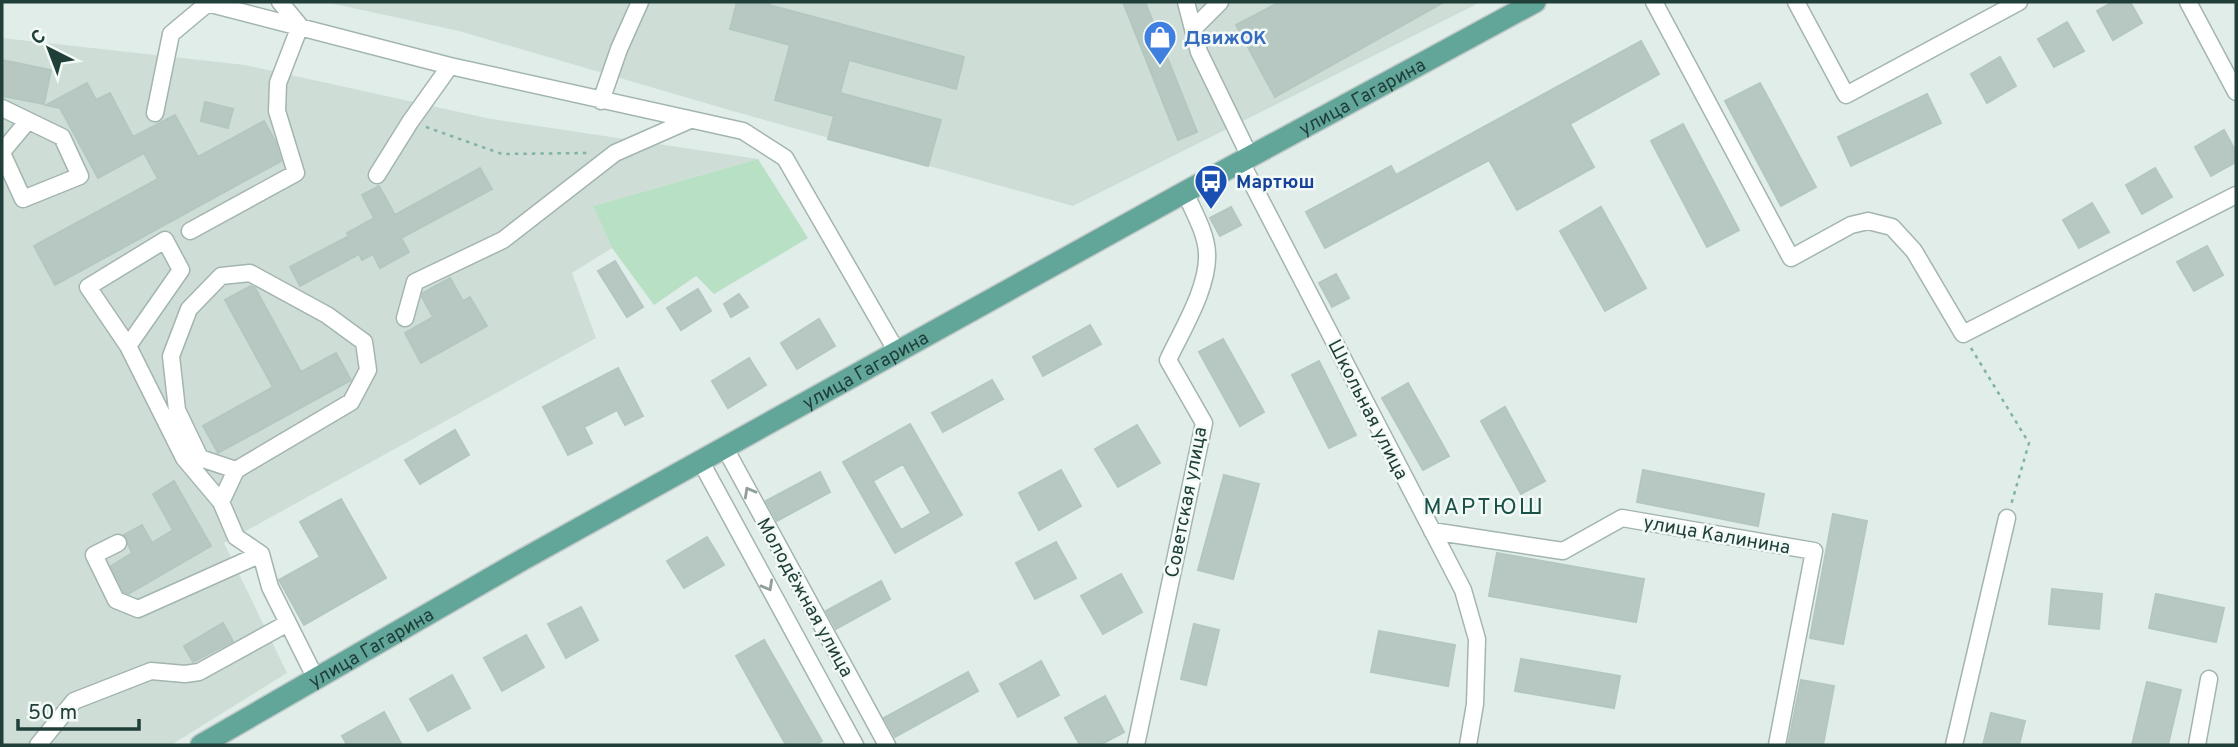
<svg xmlns="http://www.w3.org/2000/svg" width="2238" height="747" viewBox="0 0 2238 747" font-family="Overpass,sans-serif">
	<style>
		.built { fill: #cfddd7 }
		.green { fill: #b8e0c5 }
		.building { fill: #b6c8c1; stroke: #b3c7c0; stroke-width: 2; fill-rule: evenodd }
		.lines { fill: none; stroke-linecap: round; stroke-linejoin: round }
		.minor-casing { stroke: #a3b5b0; stroke-width: 19 }
		.major-casing { stroke: #c1c9c8; stroke-width: 24 }
		.path { stroke: #7fb3a6; stroke-width: 2.5; stroke-dasharray: 3.5 5; stroke-linecap: butt }
		.minor { stroke: #fff; stroke-width: 16 }
		.major { stroke: #62a699; stroke-width: 21 }
		.oneway { stroke: #909f9c }
		.labels { text-anchor: middle; stroke-width: 5; stroke-linejoin: round; paint-order: stroke }
		.shop-label { font-size: 19px; font-weight: bold; fill: #366cbe; stroke: #f2f9f6; text-anchor: start }
		.street-label { font-size: 19px; fill: #203f39; stroke: #f2f9f6 }
		.transit-label { font-size: 19px; font-weight: bold; fill: #164399; stroke: #f2f9f6; text-anchor: start }
		.quarter-label { font-size: 23px; letter-spacing: 2px; fill: #1a5249; stroke: #f2f9f6 }
	</style>
	<rect width="100%" height="100%" fill="#e1ede8"/>
	<path class="built" d="M325 2H1481L1073 206 736 112 459 31Z
		M2 38 245 65 491 119 758 159 593 206 612 248 572 273 596 338 224 543 287 673 171 745H2Z"/>
	<path class="green" d="M758 159 808 238 714 294 696 276 654 305 612 248 593 206Z"/>
	<path class="building" d="M737 2H769V5L964 57 956 89 849 60 840 93 941 120 928 166 828 139 834 116 775 100 790 45 730 29Z
		M1123 2H1145L1197 132 1178 140Z
		M1280 2H1444L1275 97 1236 25Z
		M2113 2H2130L2142 23 2113 40 2097 11Z
		M2067 22 2084 51 2054 67 2038 39Z
		M1641 41 1659 74 1570 124 1594 167 1517 210 1489 160 1325 248 1306 212 1391 166 1396 175Z
		M2000 57 2016 86 1987 103 1971 74Z
		M2 60 51 70 44 104 2 96Z
		M87 83 96 100 110 93 133 137 175 115 198 157 264 121 275 141 281 161 55 285 34 246 158 179 144 153 98 178 60 108 46 105Z
		M1760 83 1816 187 1781 206 1725 101Z
		M1927 94 1941 123 1851 166 1838 137Z
		M205 102 233 109 228 128 201 121Z
		M1683 124 1739 230 1707 247 1651 141Z
		M2224 130 2236 152V162L2211 176 2195 147Z
		M480 168 492 189 401 238 409 252 380 268 373 254 362 260 359 254 300 286 290 267 349 236 347 233 374 218 362 195 379 186 395 215Z
		M2155 168 2172 197 2142 214 2126 185Z
		M2092 203 2109 232 2079 248 2063 220Z
		M1231 207 1241 225 1220 236 1210 218Z
		M1601 207 1646 288 1605 311 1560 231Z
		M2207 246 2223 275 2194 291 2177 262Z
		M615 261 643 307 627 317 598 271Z
		M1336 274 1349 298 1332 307 1319 283Z
		M450 278 463 301 470 297 487 326 421 363 405 333 433 317 422 297 423 293Z
		M251 286 255 288 301 372 336 353 351 380 218 453 203 426 273 387 225 300Z
		M698 289 711 311 681 330 667 308Z
		M739 294 748 307 731 317 724 304Z
		M819 319 835 346 797 369 781 343Z
		M1090 325 1101 344 1043 376 1033 357Z
		M1223 339 1264 412 1240 426 1199 352Z
		M749 358 766 385 728 408 712 381Z
		M1319 361 1356 435 1329 448 1292 375Z
		M618 368 643 416 625 425 617 410 584 427 592 443 568 455 543 407Z
		M992 380 1003 399 943 432 932 413Z
		M1408 383 1449 456 1423 470 1382 398Z
		M1505 407 1545 481 1521 494 1481 421Z
		M910 424 962 515 895 553 843 462ZM903 464 931 513 901 530 873 481Z
		M1137 425 1160 463 1118 487 1095 449Z
		M455 430 469 455 420 484 405 460Z
		M1061 470 1081 506 1039 530 1019 493Z
		M1643 470 1764 494 1758 526 1637 502Z
		M820 472 830 492 777 521 766 501Z
		M1224 475 1259 484 1233 579 1198 570Z
		M174 481 211 546 128 594 124 592 111 566 132 553 124 535 142 525 152 543 173 530 153 494Z
		M341 499 386 578 304 625 279 580 320 557 300 522Z
		M1833 514 1867 521 1843 644 1810 638Z
		M707 537 724 565 684 588 667 561Z
		M1056 542 1076 578 1035 599 1016 563Z
		M1497 553 1644 579 1636 622 1489 596Z
		M1121 574 1142 612 1103 634 1081 596Z
		M881 581 890 599 836 629 826 611Z
		M2052 589 2102 594 2099 629 2049 624Z
		M2156 594 2224 608 2216 642 2149 628Z
		M581 607 598 640 566 658 548 624Z
		M223 623 233 641 193 662 184 646Z
		M1194 624 1219 630 1206 685 1181 679Z
		M1379 631 1455 645 1448 686 1371 672Z
		M526 635 544 667 502 691 484 658Z
		M764 640 822 741 814 745H786L736 656Z
		M1521 659 1620 676 1614 708 1515 691Z
		M1041 661 1059 695 1018 717 1000 684Z
		M968 672 978 691 895 737 884 718Z
		M452 675 470 708 428 731 410 699Z
		M1801 680 1834 686 1823 745H1788Z
		M2147 682 2181 690 2168 745H2132Z
		M1105 696 1124 732 1100 745H1080L1065 718Z
		M384 712 402 745H347L342 736Z
		M1991 713 2025 721 2019 745H1983Z"/>
	<g class="lines">
		<defs>
			<path id="minor" d="M203 2 450 66 743 131 785 158 897 352
				M1186 2 1193 29
				M1220 2 1193 29 1199 52 1250 157
				M1654 2 1791 258 1851 225 1868 221 1892 227 1914 251 1963 334 2236 195
				M1796 2 1846 95 2019 2
				M2188 2 2236 92
				M601 101 619 49 640 2
				M2 108 62 137 80 176 23 199 2 153
				M155 113 171 34 208 3
				M2 152 27 122
				M1241 162 1463 590 1477 639 1475 704 1468 745
				M377 175 410 122 450 66
				M190 231 296 173 277 111 278 83 300 26 280 2
				M405 318 415 282 503 240 615 153 690 120
				M128 346 181 270 165 240 88 287 128 346 184 458 221 502 236 537 261 554 270 587 316 679
				M725 448 887 745
				M701 462 855 745
				M221 502 236 470 351 402 368 370 364 342 327 315 250 273 221 276 189 309 171 356 177 410 200 458 236 470
				M1432 531 1563 551 1622 518 1814 551 1777 745
				M118 543 94 555 116 600 138 609 261 554
				M38 745 74 701 151 671 185 674 199 672 288 623
				M1136 745 1204 423 1168 360C1182 330 1209 287 1207 253 1206 232 1193 211 1185 192
				M1954 745 2007 518
				M2197 745 2209 679"/>
			<g id="major">
				<path id="s1" d="M201 745 522 560 1185 192 1535 2"/>
			</g>
		</defs>
		<use href="#minor" class="minor-casing"/>
		<use href="#major" class="major-casing"/>
		<path class="path" d="M426 127 502 154 587 153
			M1971 348 2029 443 2011 505"/>
		<use href="#minor" class="minor"/>
		<use href="#major" class="major"/>
	</g>
	<defs><path id="oneway-chevron" d="M-2-3.5L2.5 0L-2 3.5" fill="none" stroke-width="1.6" stroke-linecap="round" stroke-linejoin="round" transform="scale(1.75)"/></defs>
	<g class="oneway">
		<use href="#oneway-chevron" transform="translate(749 492) rotate(-119)"/>
		<use href="#oneway-chevron" transform="translate(768 586) rotate(61)"/>
	</g>
	<defs>
		<symbol id="shop-pin" viewBox="-11 -11 22 30"><path d="M0 17L-7.5 6A9.5 9.5 0 1 1 7.5 6Z" fill="#3f7fe0" stroke="#f2f9f6"/><path d="M-5-2.5h2.3a2.7 3.5 0 0 1 5.4 0H5L5.5 6h-11ZM-1.5-2.5h3a1.5 2.3 0 0 0-3 0Z" fill="#fff"/></symbol>
		<symbol id="bus-pin" viewBox="-11 -11 22 30"><path d="M0 17L-7.5 6A9.5 9.5 0 1 1 7.5 6Z" fill="#1a4fb4" stroke="#f2f9f6"/><path d="M-5-6H5V4H4V6H2V4H-2V6H-4V4H-5ZM-3.5-4V0h7V-4ZM-3.5 1.2v1.5H-2V1.2ZM2 1.2v1.5H3.5V1.2Z" fill="#fff"/></symbol>
	</defs>
	<g fill-rule="evenodd">
		<use href="#shop-pin" x="1141" y="18" width="38" height="52"/>
		<use href="#bus-pin" x="1192" y="162" width="38" height="52"/>
	</g>
	<g class="labels">
		<g class="shop-label">
			<text x="1184" y="44">ДвижОК</text>
		</g>
		<g class="street-label">
			<text dy="7" stroke="none"><textPath href="#s1" startOffset="1330">улица Гагарина</textPath></text>
			<text dy="7" stroke="none"><textPath href="#s1" startOffset="763">улица Гагарина</textPath></text>
			<text transform="translate(1369 409) rotate(63)" y="7">Школьная улица</text>
			<text transform="translate(1185 502) rotate(-79)" y="7">Советская улица</text>
			<text transform="translate(1717 534) rotate(10)" y="7">улица Калинина</text>
			<text transform="translate(806 597) rotate(61)" y="7">Молодёжная улица</text>
			<text dy="7" stroke="none"><textPath href="#s1" startOffset="196">улица Гагарина</textPath></text>
		</g>
		<g class="transit-label">
			<text x="1236" y="188">Мартюш</text>
		</g>
		<g class="quarter-label">
			<text x="1484" y="514">МАРТЮШ</text>
		</g>
	</g>
	<rect width="2238" height="747" fill="none" stroke="#203f39" stroke-width="7"/>
	<g transform="translate(49 49) rotate(318)" stroke="#f2f9f6" stroke-width="5" paint-order="stroke">
	<path d="M0-5L12 26L0 18L-12 26Z" fill="#203f39"/>
	<text y="-10" font-size="19" font-weight="bold" text-anchor="middle" fill="#203f39">С</text>
	</g>
	<path d="M18 719v10h121v-10" fill="none" stroke="#203f39" stroke-width="3.5"/>
	<text x="28" y="719" font-size="21" fill="#203f39" stroke="#f2f9f6" stroke-width="5" paint-order="stroke">50 m</text>
</svg>
